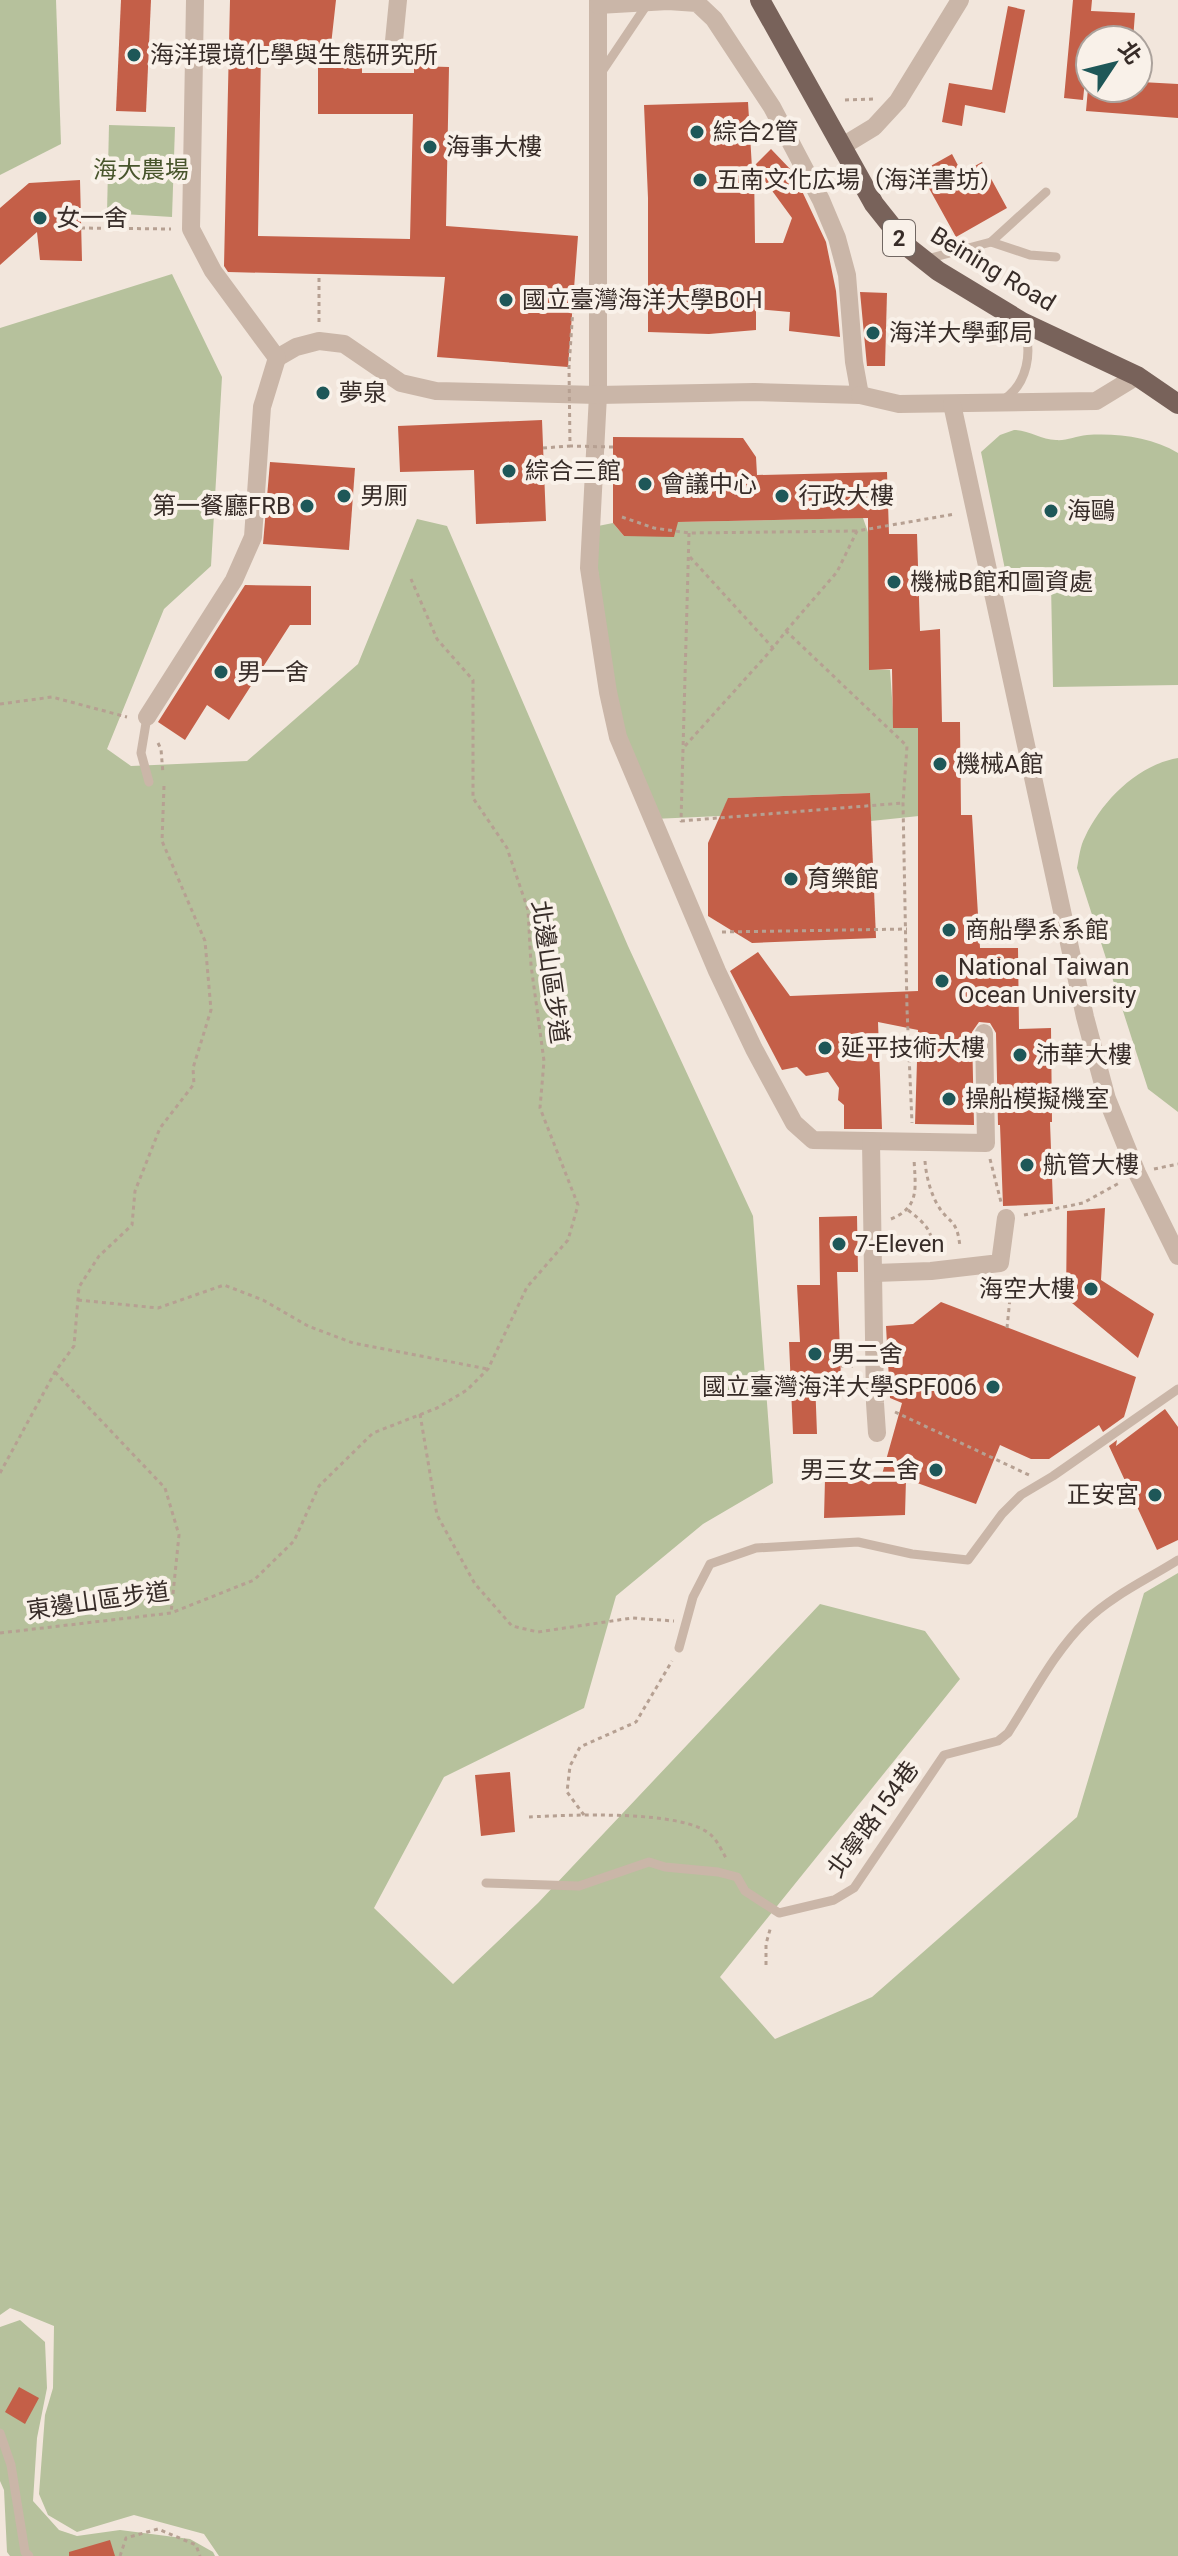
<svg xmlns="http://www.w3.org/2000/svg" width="1178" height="2556" viewBox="0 0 1178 2556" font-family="Roboto,'Noto Sans TC',sans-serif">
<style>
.green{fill:#b6c19c}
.building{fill:#c45f48;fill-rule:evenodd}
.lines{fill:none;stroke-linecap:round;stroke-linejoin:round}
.path{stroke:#b6a092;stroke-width:3;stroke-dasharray:4 4;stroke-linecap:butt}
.lane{stroke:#cab6a8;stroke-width:9}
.street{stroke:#cab6a8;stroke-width:18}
.primary{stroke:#78625a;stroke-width:20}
.path-bridge{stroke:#b6a092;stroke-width:3;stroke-dasharray:4 4;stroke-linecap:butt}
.poi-dot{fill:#1e5758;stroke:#f9f1e9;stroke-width:3}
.labels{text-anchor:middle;stroke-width:8;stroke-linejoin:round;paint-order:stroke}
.shield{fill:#f9f1e9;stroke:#716762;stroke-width:2}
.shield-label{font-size:22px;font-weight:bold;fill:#372c28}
.poi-label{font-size:24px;fill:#372c28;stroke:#f9f1e9;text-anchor:start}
.park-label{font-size:24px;fill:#48552c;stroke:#f9f1e9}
.street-label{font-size:24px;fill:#372c28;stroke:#f9f1e9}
</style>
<rect width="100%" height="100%" fill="#f2e6dc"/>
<g class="green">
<path d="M0,0H56L61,144L0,175Z"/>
<path d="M109,125L175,127L172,217L107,213Z"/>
<path d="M172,274L222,377L211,566L164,609L107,749L131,766L247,761L358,664L417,519L447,526L628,946L753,1216L773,1483L703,1524L616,1596L584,1708L444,1777L374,1908L453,1984L538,1903L820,1604L925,1631L960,1679L720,1977L775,2039L872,1997L1077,1817L1144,1593L1178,1573V2556H219L204,2534L134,2515L77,2532L48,2515L39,2494L45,2415L53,2388L54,2326L10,2308L0,2315V328Z"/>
<path d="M1014,430C1029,430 1041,440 1056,440C1066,441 1076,436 1087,435C1117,433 1152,437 1178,453V685L1053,687L1051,584L1059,583L1008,584L981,452L1000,435Z"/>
<path d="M863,518L869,535V669L890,670L894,726L918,728L919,816L871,821L869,793L729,798L720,816L653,819L616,730L593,527L613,523L624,536L678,522Z"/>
<path d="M1178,758V1112L1148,1089L1077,868C1079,858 1080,846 1085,837C1102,801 1137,765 1178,758Z"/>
<path d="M20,2320L45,2342L47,2388L37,2438L33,2501L59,2530L77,2536L120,2530L190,2539L213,2552L215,2556H10L7,2552L4,2490L0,2481V2327Z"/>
</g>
<g class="building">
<path d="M121,0H151L146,112L116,111Z"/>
<path d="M230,0H336L330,54H362V73H414V66L449,67L446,226L578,236L568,367L437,357L445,277L228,272L224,266ZM261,51L318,58V114H413L410,239L258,236Z"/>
<path d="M1073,0H1092L1091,11L1135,13L1133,40H1089L1083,100L1064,98Z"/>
<path d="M1008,6L1025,10L1005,113L965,105L962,126L942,122L949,83L992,90Z"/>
<path d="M1141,82L1178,84V118L1086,111L1088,88H1140Z"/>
<path d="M748,102L752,168L771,149L793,172L826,242L836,291L840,337L789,331L790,312L756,309V330L709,334L648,332V198L644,105ZM754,166L792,218L783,243H755Z"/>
<path d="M952,154L962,173L982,162L1007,208L956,237L920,172Z"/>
<path d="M80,180L82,261L40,260L37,232L0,265V208L29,183Z"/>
<path d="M860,292L887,293L885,366H867Z"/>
<path d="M542,420L546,521L476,524L474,470L400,472L398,426Z"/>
<path d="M613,437L743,438L756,457L757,475L887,472L889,534H917L920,631L940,629L942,722H960L961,815H972L980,948H1018L1019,1029L1051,1028L1052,1122H1050L1053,1204L1003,1206L1000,1125H998L996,1033L990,1023L979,1022L972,1032L974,1125L915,1124L918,1030L878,1022L882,1129H844V1105L838,1100L839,1088L828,1072L806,1076L797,1067L782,1070L730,971L758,952L790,996L918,991V728H893L892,669L869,670L868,518L678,522L674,537L624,536L613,523Z"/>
<path d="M270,462L355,468L349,550L263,544Z"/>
<path d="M245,585L311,586V625H290L229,720L207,705L185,740L158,722Z"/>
<path d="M870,793L876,938L752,943L708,916V843L728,798Z"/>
<path d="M1105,1208L1101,1280L1154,1314L1138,1358L1066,1298L1067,1211Z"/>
<path d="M857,1216L858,1272H837L841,1379L815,1380L817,1434H793L789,1342H800L797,1285H820L819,1217Z"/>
<path d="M941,1302L1136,1377L1124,1417L1103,1432L1099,1425L1049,1459H1031L1000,1445L976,1504L906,1479L905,1515L824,1518L825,1479L881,1478L902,1403L890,1398L886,1326L913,1324Z"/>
<path d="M1165,1409L1178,1427V1540L1157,1550L1109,1446L1117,1440L1116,1446Z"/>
<path d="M510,1772L515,1832L481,1836L475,1775Z"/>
<path d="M19,2387L39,2398L25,2424L5,2412Z"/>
<path d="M110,2540L115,2556H69V2552Z"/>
</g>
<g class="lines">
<g class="path">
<path d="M845,100L874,99"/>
<path d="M81,228L171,229"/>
<path d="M319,322V274"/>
<path d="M543,448L570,446"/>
<path d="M622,517L654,528L689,533L857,531"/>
<path d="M689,533L681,821L903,803"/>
<path d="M690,557L773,648L786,631L907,746L903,803L907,1009L912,1123"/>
<path d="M786,631L837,572L857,531L955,514"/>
<path d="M0,704L52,697L127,717"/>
<path d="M158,743L161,749L163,774"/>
<path d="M685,746L773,648"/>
<path d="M722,932L907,929"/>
<path d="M990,1159L1001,1202"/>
<path d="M925,1161C926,1175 930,1191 937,1204C949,1225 957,1217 960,1247"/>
<path d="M1154,1169L1178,1164"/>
<path d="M908,1210C923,1222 934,1230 932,1251"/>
<path d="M1024,1215L1083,1203L1121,1182"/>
<path d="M891,1219C921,1207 915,1186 914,1158"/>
<path d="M78,1300L158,1308L224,1285L263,1300L308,1326L353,1343L488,1369"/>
<path d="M1007,1328L1012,1278"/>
<path d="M841,1366H855"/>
<path d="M55,1372L165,1488L179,1535L171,1613"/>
<path d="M895,1412L1029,1475"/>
<path d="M420,1414L437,1515L475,1584L512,1626L538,1632L632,1618L674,1621"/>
<path d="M0,1473L55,1372L74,1346L79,1287L99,1256L132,1225L135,1191L160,1128L194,1084L193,1068L211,1010L205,941L162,841L164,786"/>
<path d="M0,1633L171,1613L254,1580L294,1541L319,1486L373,1433L437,1408L467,1390L488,1369L527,1287L568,1240L578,1205L540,1108L544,1061L531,965L528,910L507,848L473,798V680L437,639L411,579"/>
<path d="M584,1815L567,1792L570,1766L580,1747L636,1722L672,1661"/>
<path d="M529,1817C567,1815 686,1809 712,1836C718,1842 722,1851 726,1858"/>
<path d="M766,1965V1944L771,1926"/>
<path d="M120,2556L126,2538L158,2529L196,2545L200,2556"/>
</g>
<g class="lane">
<path d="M601,73L648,3"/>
<path d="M1046,192L991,242L1030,255L1056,257"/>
<path d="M927,259L991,242"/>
<path d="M1003,400C1028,384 1033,351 1023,325"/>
<path d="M147,717L141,753L149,782"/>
<path d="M679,1648L693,1597L710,1564L756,1548L858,1542L912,1554L968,1560L1002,1514L1021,1495L1053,1476L1178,1389"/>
<path d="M486,1883L579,1886L649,1862L665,1867L718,1872L737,1877L745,1891L779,1913L834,1900L854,1888L944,1755L998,1741L1008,1733C1032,1696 1054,1652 1086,1621C1111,1596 1148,1579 1178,1560"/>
<path d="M0,2433L11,2465L25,2552L29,2556"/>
</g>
<g class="street">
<path d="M598,0V395L589,568L608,692L618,737L717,971L754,1049L794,1123L813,1140L986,1143L984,1033"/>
<path d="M394,41L398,0"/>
<path d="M841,147L874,127L898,101L960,0"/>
<path d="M277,358L296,347L319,341L344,344L401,383L436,391L598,395L754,392L860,395L854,362L847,275L837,238L821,200L772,107L714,19L697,3L668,1L598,5"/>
<path d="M860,395L899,404L1096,401L1137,376"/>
<path d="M952,404L1085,1017L1107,1099L1137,1173L1178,1256"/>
<path d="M147,717L234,580L253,537L262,407L277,358L213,271L191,229L195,0"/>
<path d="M871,1141L875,1403L877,1433"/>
<path d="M875,1273L931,1271L1000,1263L1006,1218"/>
</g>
<path class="primary" d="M760,0L874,204L909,248L938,271L1022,322L1137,376L1178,404"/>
<path class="path-bridge" d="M613,447L570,446L569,367L573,308H648"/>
</g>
<g class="poi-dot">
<circle cx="134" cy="55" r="8"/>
<circle cx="697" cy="132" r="8"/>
<circle cx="430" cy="147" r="8"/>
<circle cx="700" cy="180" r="8"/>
<circle cx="40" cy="218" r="8"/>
<circle cx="506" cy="300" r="8"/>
<circle cx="873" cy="333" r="8"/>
<circle cx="323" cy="393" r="8"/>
<circle cx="509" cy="471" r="8"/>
<circle cx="645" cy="484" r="8"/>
<circle cx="344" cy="496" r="8"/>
<circle cx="782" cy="496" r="8"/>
<circle cx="307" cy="506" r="8"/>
<circle cx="1051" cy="511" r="8"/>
<circle cx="894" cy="582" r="8"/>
<circle cx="221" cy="672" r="8"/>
<circle cx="940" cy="764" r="8"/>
<circle cx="791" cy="879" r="8"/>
<circle cx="949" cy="930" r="8"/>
<circle cx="942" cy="981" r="8"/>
<circle cx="825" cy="1048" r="8"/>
<circle cx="1020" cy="1055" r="8"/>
<circle cx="949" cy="1099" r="8"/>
<circle cx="1027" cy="1165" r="8"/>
<circle cx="839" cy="1244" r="8"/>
<circle cx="1091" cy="1289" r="8"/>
<circle cx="815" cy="1354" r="8"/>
<circle cx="993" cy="1387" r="8"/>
<circle cx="936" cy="1470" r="8"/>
<circle cx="1155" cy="1495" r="8"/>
</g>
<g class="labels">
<rect class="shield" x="883" y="220" width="32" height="36" rx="6"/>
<g class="shield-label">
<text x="899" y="246">2</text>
</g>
<g class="poi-label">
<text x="150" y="63">海洋環境化學與生態研究所</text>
<text x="713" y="140">綜合2管</text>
<text x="446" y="155">海事大樓</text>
<text x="716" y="188">五南文化広場（海洋書坊）</text>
<text x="56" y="226">女一舍</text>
<text x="522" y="308">國立臺灣海洋大學BOH</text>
<text x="889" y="341">海洋大學郵局</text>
<text x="339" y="401">夢泉</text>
<text x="525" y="479">綜合三館</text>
<text x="661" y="492">會議中心</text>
<text x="360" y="504">男厠</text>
<text x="798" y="504">行政大樓</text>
<text x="291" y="514" text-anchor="end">第一餐廳FRB</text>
<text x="1067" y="519">海鷗</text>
<text x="910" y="590">機械B館和圖資處</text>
<text x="237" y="680">男一舍</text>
<text x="956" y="772">機械A館</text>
<text x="807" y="887">育樂館</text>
<text x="965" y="938">商船學系系館</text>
<text x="958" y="975">National Taiwan<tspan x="958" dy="28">Ocean University</tspan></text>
<text x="841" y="1056">延平技術大樓</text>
<text x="1036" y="1063">沛華大樓</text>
<text x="965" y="1107">操船模擬機室</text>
<text x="1043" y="1173">航管大樓</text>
<text x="855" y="1252">7-Eleven</text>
<text x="1075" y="1297" text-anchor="end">海空大樓</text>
<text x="831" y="1362">男二舍</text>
<text x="977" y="1395" text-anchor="end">國立臺灣海洋大學SPF006</text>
<text x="920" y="1478" text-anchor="end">男三女二舍</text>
<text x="1139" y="1503" text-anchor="end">正安宮</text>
</g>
<g class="park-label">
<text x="141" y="178">海大農場</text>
</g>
<g class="street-label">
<text transform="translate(993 269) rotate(31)" y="8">Beining Road</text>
<text transform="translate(550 972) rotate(82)" y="8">北邊山區步道</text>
<text transform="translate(98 1601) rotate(-8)" y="8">東邊山區步道</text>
<text transform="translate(873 1819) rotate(-54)" y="8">北寧路154巷</text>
</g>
</g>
<g transform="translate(1114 64) rotate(55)"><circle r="38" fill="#f9f1e9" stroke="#aba29c" stroke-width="2"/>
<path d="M0-6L14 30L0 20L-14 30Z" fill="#1e5758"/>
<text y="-12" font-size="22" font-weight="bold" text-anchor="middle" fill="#372c28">北</text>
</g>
</svg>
